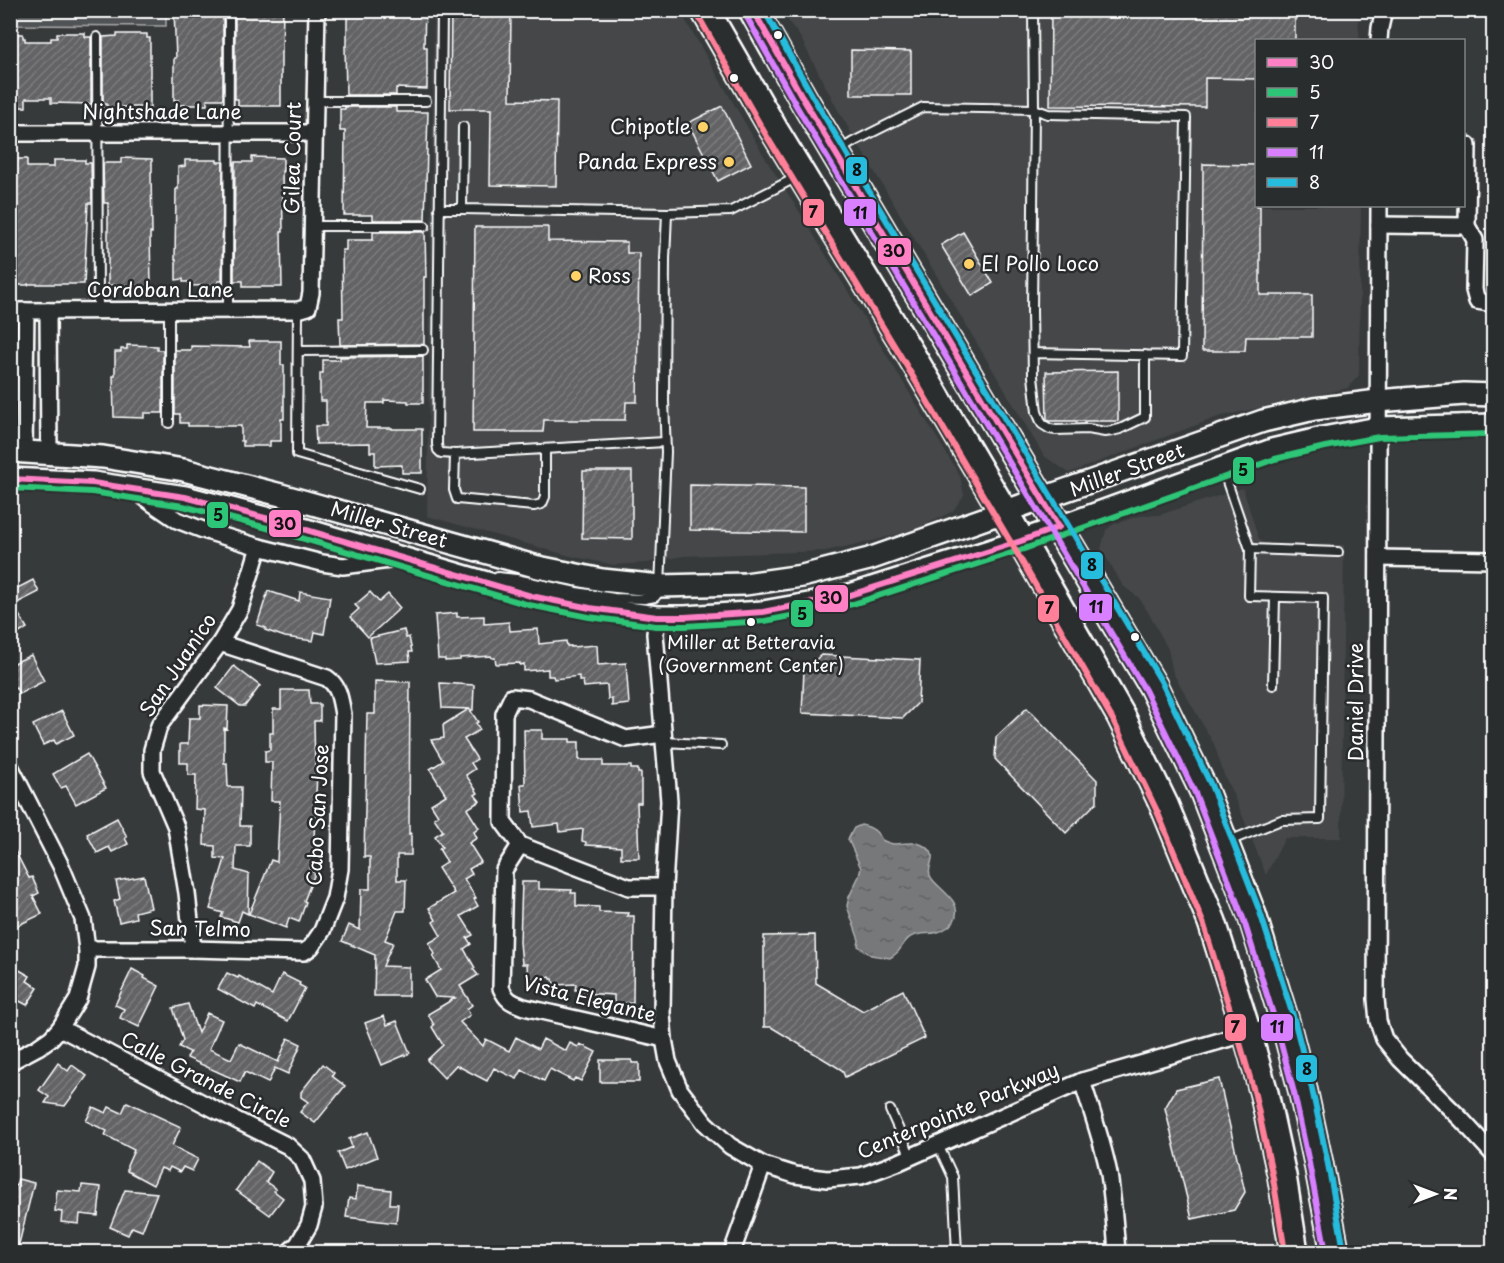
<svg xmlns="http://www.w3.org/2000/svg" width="1504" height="1263" viewBox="0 0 1504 1263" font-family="'Playpen Sans',sans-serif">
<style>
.built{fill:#444748}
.green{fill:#505354;stroke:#a8a9aa;stroke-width:1.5}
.water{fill:url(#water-ripples);stroke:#adaeaf;stroke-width:1.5}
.building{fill:url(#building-hatch);stroke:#fff;stroke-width:1.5}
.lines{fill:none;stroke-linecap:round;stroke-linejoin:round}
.lane-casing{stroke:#fff;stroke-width:12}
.street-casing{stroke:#fff;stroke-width:20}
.secondary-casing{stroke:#fff;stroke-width:26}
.highway-casing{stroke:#fff;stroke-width:32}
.lane{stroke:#2a2d2e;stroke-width:8}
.street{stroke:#2a2d2e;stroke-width:15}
.secondary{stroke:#2a2d2e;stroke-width:21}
.highway{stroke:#2a2d2e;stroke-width:27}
.bus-1-casing{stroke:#2a2d2e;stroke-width:10}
.bus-2-casing{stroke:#2a2d2e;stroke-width:10}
.bus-3-casing{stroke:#2a2d2e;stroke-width:10}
.bus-4-casing{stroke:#2a2d2e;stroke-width:10}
.bus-5-casing{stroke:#2a2d2e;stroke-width:10}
.bus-1{stroke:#ff80c5;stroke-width:6}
.bus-2{stroke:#2dc577;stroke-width:6}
.bus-3{stroke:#ff8098;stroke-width:6}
.bus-4{stroke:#d880ff;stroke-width:6}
.bus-5{stroke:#26bcdd;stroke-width:6}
.bus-dot{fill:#fff;stroke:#2a2d2e;stroke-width:2}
.poi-dot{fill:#ffd166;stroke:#2a2d2e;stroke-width:2}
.labels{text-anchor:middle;stroke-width:5;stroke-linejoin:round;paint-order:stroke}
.bus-label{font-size:18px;fill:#fff;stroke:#2a2d2e}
.street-label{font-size:20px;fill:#fff;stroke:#2a2d2e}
.poi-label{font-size:20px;fill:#fff;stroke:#2a2d2e;text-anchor:end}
.line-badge{stroke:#2a2d2e;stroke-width:2}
.pale-badge-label{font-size:16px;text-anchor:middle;font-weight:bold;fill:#111}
</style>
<defs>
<pattern id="water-ripples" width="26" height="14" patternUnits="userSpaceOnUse" patternTransform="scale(1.5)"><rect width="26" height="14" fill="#767879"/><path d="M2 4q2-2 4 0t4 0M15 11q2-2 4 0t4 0" fill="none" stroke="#616262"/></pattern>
<pattern id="building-hatch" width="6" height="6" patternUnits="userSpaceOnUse" patternTransform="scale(1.5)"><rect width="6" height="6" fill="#636465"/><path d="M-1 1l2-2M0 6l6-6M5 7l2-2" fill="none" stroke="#7a7b7c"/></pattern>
</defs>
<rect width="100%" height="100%" fill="#373a3b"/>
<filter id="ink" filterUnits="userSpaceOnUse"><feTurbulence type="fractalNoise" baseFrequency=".0167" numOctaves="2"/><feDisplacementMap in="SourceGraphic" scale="12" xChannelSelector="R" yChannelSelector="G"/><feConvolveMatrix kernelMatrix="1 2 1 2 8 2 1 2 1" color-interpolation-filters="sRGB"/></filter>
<g filter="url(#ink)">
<g class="built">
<path d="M434,11H680L767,161L801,214L960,476L964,495L953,511L919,528L876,540L826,551L684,556L646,563L614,565L570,556L427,516Z"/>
<path d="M781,11H1357L1360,40H1256V206H1361L1359,375L1348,388L1218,417L1069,473L1044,456L839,112L800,37Z"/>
<path d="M1243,488L1258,537L1262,542L1270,544L1344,545L1341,838H1285L1266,875L1241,812L1224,775L1214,744L1173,673L1168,649L1148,612L1139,598L1123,586L1101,549L1106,530L1114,524L1139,516L1159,515Z"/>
</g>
<path class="green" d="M10,11H166V26L11,25Z"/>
<path class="water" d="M861,825C872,827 877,831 882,840C886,842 891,844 895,844C908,844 915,840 926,847C941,856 923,868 932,879C941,891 964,902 954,921C953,923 950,925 948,927C933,938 925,930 913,936C906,938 904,944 900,949C898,953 894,955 890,958L871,955L858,946L859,940L847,906L849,897L859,876L861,868L848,839L854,828Z"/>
<g class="building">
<path d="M174,10H227L223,16V99H207V105H178V100H174V58H176Z"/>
<path d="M231,10H283L282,52H281V106H238V99H235V16Z"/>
<path d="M347,10H425L424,47H427V89L396,88V95H346L345,46H347Z"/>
<path d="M451,10H511L510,100L557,101L556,186L490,185L491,109H450Z"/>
<path d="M1051,10H1295V40H1257V79L1205,78V107L1050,106Z"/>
<path d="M57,33H85V37H91V104L51,103V98H26V107H10V34H23V38H25V41H51V38H57Z"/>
<path d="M117,34H147V38H150V107H107V104H103V37L117,36Z"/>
<path d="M851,50L911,51V95H851Z"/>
<path d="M722,106L751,164L718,181L688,123Z"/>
<path d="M345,107H396V112H428L425,220H373V215H344L345,131H340V109H345Z"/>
<path d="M252,157L283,158V171H282L283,232H281L282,287H243V281H234L235,162H252Z"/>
<path d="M121,158L152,159V172H151L152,233H150L151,286L108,285V203H104L103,163H121Z"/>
<path d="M10,159H27V167H54V160H85V163H91L92,203H88L84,284H28V285H10Z"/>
<path d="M185,160H217V162H223L222,281H218V285L189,286V282H183V279L176,280V260H175L176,189H178V167L185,166Z"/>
<path d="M1203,164L1257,165V206H1260V295H1312V337H1246L1245,351H1202Z"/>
<path d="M475,227H548V241L627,242V253H639L637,402H626L625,420H544L543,432H473Z"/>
<path d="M373,232H425L426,277H424V344L340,345L339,318H343L342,250H346V240H373Z"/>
<path d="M963,232L993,283L972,296L941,245Z"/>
<path d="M249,341H281V365H284V419H281V441H270V446H243V441H241V426H188V423H180V414H175V350H191V346L250,347Z"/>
<path d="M127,345L157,346V350H163V413H144V418L114,417L113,376H115V352H121V349H127Z"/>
<path d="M423,356V403H408V401L384,400V403H367L366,428H392V429H422V473H402V465L375,466V452H370V443L316,444L315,426H326V401H320V373H323V360H340V357Z"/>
<path d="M1118,371V421H1049L1047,420L1046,372Z"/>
<path d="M583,471H632V539L582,538Z"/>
<path d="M690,485L804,487V532L690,530Z"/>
<path d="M33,580L39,592L13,605L27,628L10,639V592Z"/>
<path d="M268,591L299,601L300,592L330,597L324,634L315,632L313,641L285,637L265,630L266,628L257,625Z"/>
<path d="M370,592L379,602L388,594L400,608L368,637L350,617L359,609L355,605Z"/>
<path d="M457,613V617L484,616V624L509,622L510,631L538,629L539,644L566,641L567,646H571V647L597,645L598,665L626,663L629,704L612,706V699H608L607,685L584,687L583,681H579V676L554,679L553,676H548V669L524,671V664L520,665V663L496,664L495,658H492L491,656L460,658V660L445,661V659H438L435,615Z"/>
<path d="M404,630L406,638L409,637L412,652H409L410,661L375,663L370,638Z"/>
<path d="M31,655L44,681L19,694L16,688L10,691V665Z"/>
<path d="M821,655L920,660L918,703L903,718L802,713L804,670Z"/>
<path d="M234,666L260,686L245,706H240L217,688Z"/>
<path d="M375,681L410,682L409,834L411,833V855H397V880H406L405,911H397L385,940L393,943L383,966L409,967V996H374L375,955L342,941L349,925L360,930L361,889H370V857H364L367,714H375Z"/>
<path d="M440,683L474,685L473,710H470L478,722L476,723L480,730L464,739L477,759L471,763L475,769L466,775L478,793L475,795L480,801L467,809L479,828L474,832L477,838L469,843L481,862L469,869L472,874L464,879L476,898L474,899L478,906L461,916L473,935L467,938L471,944L464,949L475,968L473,969L478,975L460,986L472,1005L467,1009L470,1015L460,1022L483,1046L486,1039L509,1051L516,1037L538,1049L543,1039L566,1051L570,1043L578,1047L580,1044L596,1052L581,1081L575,1078L573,1081L550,1069L544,1081L522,1070L517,1079L494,1068L487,1081L456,1065L444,1078L427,1060L443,1045L432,1027L434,1025L428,1014L455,998L435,997L425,980L441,970L433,956L435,954L429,943L441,936L433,922L436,920L429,908L454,893L438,868L447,862L439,849L442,847L435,836L443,831L434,818L438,815L431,804L446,795L430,769L443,761L431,740L444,738L443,725L469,709L442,708Z"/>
<path d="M281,690H309L310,704H320V721H314L315,772H317L313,860L309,870L315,873L304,901L306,902L299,922L289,918L286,928L249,914L271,860L277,862L280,801H271L272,762H265V751L270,750V733H273V709H281Z"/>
<path d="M200,705L228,706L227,729L224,728V763H227L228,787H241L240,826H250V846H236L235,870L249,874L248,914L242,911L238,922L221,917L223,913L210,909L225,859L215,858V846L204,845L205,810L195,809L196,775H188V763H180V744H188L189,718H200Z"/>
<path d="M1027,708L1097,780V802L1066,833L995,759L996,737Z"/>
<path d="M62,711L74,735L56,744L54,740L43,745L33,725Z"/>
<path d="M524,730H542V739H570V742H579V760H603V766H631V769H638V773H641V803H637L639,858H621V847L586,845V842L582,841L583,829L560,832L559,824L533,827L531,811L523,812L521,784H525Z"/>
<path d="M87,754L106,788L76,804L66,786L61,788L53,774Z"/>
<path d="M117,818L127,837L125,838L128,844L112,852L109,847L97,853L87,834Z"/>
<path d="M10,841L29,878L32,877L39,893L33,896L42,914L10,929Z"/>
<path d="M144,876L151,908L135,912L136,918L119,922L114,901L120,899L116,881Z"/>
<path d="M522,882H539V889L572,890L571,893H576V906L599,907V912L628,913L627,916H634L633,1003L614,1004V995L583,993L584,990H575L576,984L554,985L553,979H551L550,977L528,979L527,964H522L520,942Z"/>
<path d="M815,935L816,983L863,1011L903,990L925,1038L845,1077L842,1070L771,1027H764V936Z"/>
<path d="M14,967L30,976L27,981L38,988L27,1005L10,996V973Z"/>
<path d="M132,969L145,976L144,978L159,986L139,1027L120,1018L124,1009L115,1005Z"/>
<path d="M227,973L238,978L239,976L272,995L282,974L300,983L299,985L305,988L288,1021L257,1005L255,1009L218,989Z"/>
<path d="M188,1004L198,1033L207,1013L222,1020L209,1049L231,1059L239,1043L278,1062L288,1038L301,1044L288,1074L275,1068L268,1083L245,1072L240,1082L187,1058L190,1052L179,1047L183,1040L173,1008Z"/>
<path d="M384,1016L387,1025L397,1021L410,1053L382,1065L365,1023Z"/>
<path d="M600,1060H632V1063H639V1082H600Z"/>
<path d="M58,1063L68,1071L72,1065L87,1076L65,1106L45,1103L49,1097L39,1090Z"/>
<path d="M323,1064L334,1073L332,1076L345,1086L315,1123L300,1112L308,1102L301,1097V1092Z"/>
<path d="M1219,1079L1245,1192L1234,1210L1192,1219L1165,1108L1176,1089Z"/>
<path d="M127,1102L181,1127L172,1146L198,1159L192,1171L183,1167L180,1172L170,1167L168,1171L161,1168L153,1185L127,1171V1166L134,1150L105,1135L107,1131L86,1121L93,1107L106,1113L109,1107L122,1113Z"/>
<path d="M368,1132L377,1157L345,1170L338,1153L352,1147L349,1139Z"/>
<path d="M257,1161L272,1172L266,1182L276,1189L274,1191L283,1198L270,1215L236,1190Z"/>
<path d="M18,1179L34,1183L17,1252H10V1184L16,1186Z"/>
<path d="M82,1185L101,1187L98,1216L80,1214L79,1224L61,1222L62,1212L55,1211L57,1190L81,1192Z"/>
<path d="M357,1186L391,1190L390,1204H398L396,1223L346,1217L349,1198L356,1199Z"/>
<path d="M125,1190L157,1193L142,1231L132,1227L128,1235L110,1227Z"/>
</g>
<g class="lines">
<g class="lane-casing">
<g id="lane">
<path d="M442,10L437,444L438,450L441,453L455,454"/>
<path d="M97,37L98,311"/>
<path d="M315,101H426"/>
<path d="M463,127L462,209L667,213L731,211L797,177"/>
<path d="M839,151L853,142L923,107L1034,109L1033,10"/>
<path d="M439,209H462"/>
<path d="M312,226H425"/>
<path d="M169,310V423"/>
<path d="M228,310L229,16"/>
<path d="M298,310L297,454L420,489"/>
<path d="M298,351L423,350"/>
<path d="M1033,353L1182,356L1186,117L1048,114L1034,109L1032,311L1033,376L1037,412L1042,424L1050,429L1056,430L1088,429L1105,432L1112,431L1120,429L1145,417V355"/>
<path d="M545,449V497L542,504L534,506L457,499L454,490L455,454L665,442"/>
<path d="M1223,470L1250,549L1249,596L1323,598L1320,819L1281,820L1229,841"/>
<path d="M1250,549L1338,552"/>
<path d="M498,577L516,579L576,592L614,598L644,599L655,597L658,593L660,586L666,452L664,401L665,259L667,213"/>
<path d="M1273,685L1275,597"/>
<path d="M664,742L721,745"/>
<path d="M890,1110L911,1157"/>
<path d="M938,1145L953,1177L957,1252"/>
<path d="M790,1252H791"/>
</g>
</g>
<g class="street-casing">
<g id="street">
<path d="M1379,40L1380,28L1384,10"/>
<path d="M10,133H314"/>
<path d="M1468,145L1467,226L1475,240L1474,290L1477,301L1494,304"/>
<path d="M1379,206L1376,999L1378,1021L1384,1039L1400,1059L1461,1119L1494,1155"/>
<path d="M1379,225L1467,226"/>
<path d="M10,311L298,310L308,307L311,293L317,10"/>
<path d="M48,311L49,453"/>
<path d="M24,451L26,311"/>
<path d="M135,490L152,503L177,520L203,530L259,547L322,563L343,566L397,559"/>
<path d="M1378,558L1494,560"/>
<path d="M657,617L655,634L669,801L664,887L662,1013L664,1039L668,1061L680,1090L705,1123L730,1146L763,1165L795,1175L827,1179L861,1176L899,1162L1082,1081L1285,1022"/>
<path d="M663,734L626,739L529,699L512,697L504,714L503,822L520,845L504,870L501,988C507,1001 511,1002 524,1007L664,1039"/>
<path d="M10,766L61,866L83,919L87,949V967L78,999L60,1028L51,1038L38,1047L10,1062"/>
<path d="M520,845L629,887H664"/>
<path d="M87,949H193L304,952L311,947L322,931L335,898L340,869L343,714C340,700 340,687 327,678L220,643"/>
<path d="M193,949L187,893L176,827L152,771V750L159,726L220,643L240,609L259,547"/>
<path d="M60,1028L214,1109L288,1146L302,1159L312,1181L314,1207L309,1225L298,1244L289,1252"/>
<path d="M1082,1081C1092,1112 1103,1143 1109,1174C1113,1200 1115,1226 1117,1252"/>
<path d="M732,1252L763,1165"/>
</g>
</g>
<g class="secondary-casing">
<g id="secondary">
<path d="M10,451L103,457L184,470L281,495L538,567L602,580L660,586L745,584L802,576L869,559L1263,421L1314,409L1378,401L1464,394L1494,395"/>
<path d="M10,479L93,483L185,497L269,519L531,596L590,608L657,617H685L763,612L814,603L850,595L1021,541L1272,450L1323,438L1378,428L1494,425"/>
</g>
</g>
<g class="highway-casing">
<g id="highway">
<path d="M705,10L774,130L911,355L1021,541L1121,716L1165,807L1212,922L1247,1033L1264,1093L1282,1176L1294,1252"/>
<path d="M753,10L805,102L1153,686L1203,789L1252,915L1285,1022L1303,1091L1318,1161L1335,1252"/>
</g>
</g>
<use href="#lane" class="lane"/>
<use href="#street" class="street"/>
<use href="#secondary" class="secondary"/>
<use href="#highway" class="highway"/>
<g class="bus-1-casing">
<path id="bus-1" d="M10,479L93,483L185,497L269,519L531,596L590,608L657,617H685L763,612L850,595L1021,541L1059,527L805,102L753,10"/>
</g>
<g class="bus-2-casing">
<path id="bus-2" d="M10,488L92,492L183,506L267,528L529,605L589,617L656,626H686L765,621L853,604L1024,549L1275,459L1325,447L1379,437L1494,434"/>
</g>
<g class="bus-3-casing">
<path id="bus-3" d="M697,14L766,135L903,360L1013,546L1113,720L1157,811L1204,925L1238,1036L1255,1095L1273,1178L1285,1252"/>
</g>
<g class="bus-4-casing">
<path id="bus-4" d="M745,14L797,107L1145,690L1195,793L1243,918L1276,1024L1294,1093L1309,1163L1326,1252"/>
</g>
<g class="bus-5-casing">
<path id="bus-5" d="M764,10L813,97L1161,681L1211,785L1260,912L1294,1019L1312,1089L1327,1159L1344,1250"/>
</g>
<use href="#bus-1" class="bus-1"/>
<use href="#bus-2" class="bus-2"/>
<use href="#bus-3" class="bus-3"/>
<use href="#bus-4" class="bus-4"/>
<use href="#bus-5" class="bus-5"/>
</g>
</g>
<g class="bus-dot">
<circle cx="778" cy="35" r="5"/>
<circle cx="734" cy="78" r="5"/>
<circle cx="751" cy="622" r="5"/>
<circle cx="1135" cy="637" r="5"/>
</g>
<g class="poi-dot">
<circle cx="703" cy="127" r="6"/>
<circle cx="729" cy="162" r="6"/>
<circle cx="969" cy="264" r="6"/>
<circle cx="576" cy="276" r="6"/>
</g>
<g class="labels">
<g class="bus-label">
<text x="751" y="649">Miller at Betteravia<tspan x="751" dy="23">(Government Center)</tspan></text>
</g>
<g class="street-label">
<text x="162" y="119">Nightshade Lane</text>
<text transform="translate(293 158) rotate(-89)" y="7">Gilea Court</text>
<text x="160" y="297">Cordoban Lane</text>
<text transform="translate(1127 470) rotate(-20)" y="7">Miller Street</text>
<text transform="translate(389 525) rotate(16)" y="7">Miller Street</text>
<text transform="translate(178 665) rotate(-56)" y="7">San Juanico</text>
<text transform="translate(1356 702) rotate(-90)" y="7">Daniel Drive</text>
<text transform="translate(318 815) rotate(-87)" y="7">Cabo San Jose</text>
<text transform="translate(200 929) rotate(1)" y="7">San Telmo</text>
<text transform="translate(589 999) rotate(14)" y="7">Vista Elegante</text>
<text transform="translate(206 1080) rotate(27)" y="7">Calle Grande Circle</text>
<text transform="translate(958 1111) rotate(-23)" y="7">Centerpointe Parkway</text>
</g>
<g class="poi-label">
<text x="691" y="134">Chipotle</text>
<text x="717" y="169">Panda Express</text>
<text x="981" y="271" text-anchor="start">El Pollo Loco</text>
<text x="588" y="283" text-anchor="start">Ross</text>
</g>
</g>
<g class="line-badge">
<rect x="845" y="156" width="23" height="29" rx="6" fill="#26bcdd"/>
<rect x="802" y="198" width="23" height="29" rx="6" fill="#ff8098"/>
<rect x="843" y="198" width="34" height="29" rx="6" fill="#d880ff"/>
<rect x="877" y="237" width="35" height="29" rx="6" fill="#ff80c5"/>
<rect x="1232" y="456" width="23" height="29" rx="6" fill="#2dc577"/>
<rect x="206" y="501" width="23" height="28" rx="6" fill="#2dc577"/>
<rect x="268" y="509" width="34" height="29" rx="6" fill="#ff80c5"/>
<rect x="1080" y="551" width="24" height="29" rx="6" fill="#26bcdd"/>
<rect x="814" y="584" width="35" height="29" rx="6" fill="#ff80c5"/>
<rect x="1078" y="593" width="35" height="29" rx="6" fill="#d880ff"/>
<rect x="1037" y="594" width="23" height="29" rx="6" fill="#ff8098"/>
<rect x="790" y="599" width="24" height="29" rx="6" fill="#2dc577"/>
<rect x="1224" y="1013" width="23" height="29" rx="6" fill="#ff8098"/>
<rect x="1260" y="1013" width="34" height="29" rx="6" fill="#d880ff"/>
<rect x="1295" y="1054" width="23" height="29" rx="6" fill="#26bcdd"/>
</g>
<g class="pale-badge-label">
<text x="857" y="176">8</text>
<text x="813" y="218">7</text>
<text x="860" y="219">11</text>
<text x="894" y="257">30</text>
<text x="1243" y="476">5</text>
<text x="218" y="521">5</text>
<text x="285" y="530">30</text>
<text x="1092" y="571">8</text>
<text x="831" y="604">30</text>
<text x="1096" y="613">11</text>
<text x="1049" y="614">7</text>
<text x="802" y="620">5</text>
<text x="1235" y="1033">7</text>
<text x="1277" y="1033">11</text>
<text x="1307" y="1075">8</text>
</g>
<rect width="1504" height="1263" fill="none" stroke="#2a2d2e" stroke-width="36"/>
<rect x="18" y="18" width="1468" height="1227" fill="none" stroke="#fff" stroke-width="2" filter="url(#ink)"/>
<rect x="1255" y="39" width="210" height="168" fill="#2a2d2e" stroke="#7f8182" stroke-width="1.5"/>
<rect x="1267" y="58" width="30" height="9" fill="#ff80c5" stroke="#7f8182" stroke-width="1.5"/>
<text x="1309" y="69" font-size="18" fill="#ffffff">30</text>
<rect x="1267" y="88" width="30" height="9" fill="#2dc577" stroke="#7f8182" stroke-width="1.5"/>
<text x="1309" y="99" font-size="18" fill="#ffffff">5</text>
<rect x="1267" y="118" width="30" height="9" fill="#ff8098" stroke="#7f8182" stroke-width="1.5"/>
<text x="1309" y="129" font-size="18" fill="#ffffff">7</text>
<rect x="1267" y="148" width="30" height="9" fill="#d880ff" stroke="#7f8182" stroke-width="1.5"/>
<text x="1309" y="159" font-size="18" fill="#ffffff">11</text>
<rect x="1267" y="178" width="30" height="9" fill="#26bcdd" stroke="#7f8182" stroke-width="1.5"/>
<text x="1309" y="189" font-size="18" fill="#ffffff">8</text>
<g transform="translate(1435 1194) rotate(90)" stroke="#2a2d2e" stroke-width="4.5" paint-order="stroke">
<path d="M0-4.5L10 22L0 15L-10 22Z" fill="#ffffff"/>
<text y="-9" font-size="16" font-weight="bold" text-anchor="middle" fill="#ffffff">N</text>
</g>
</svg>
